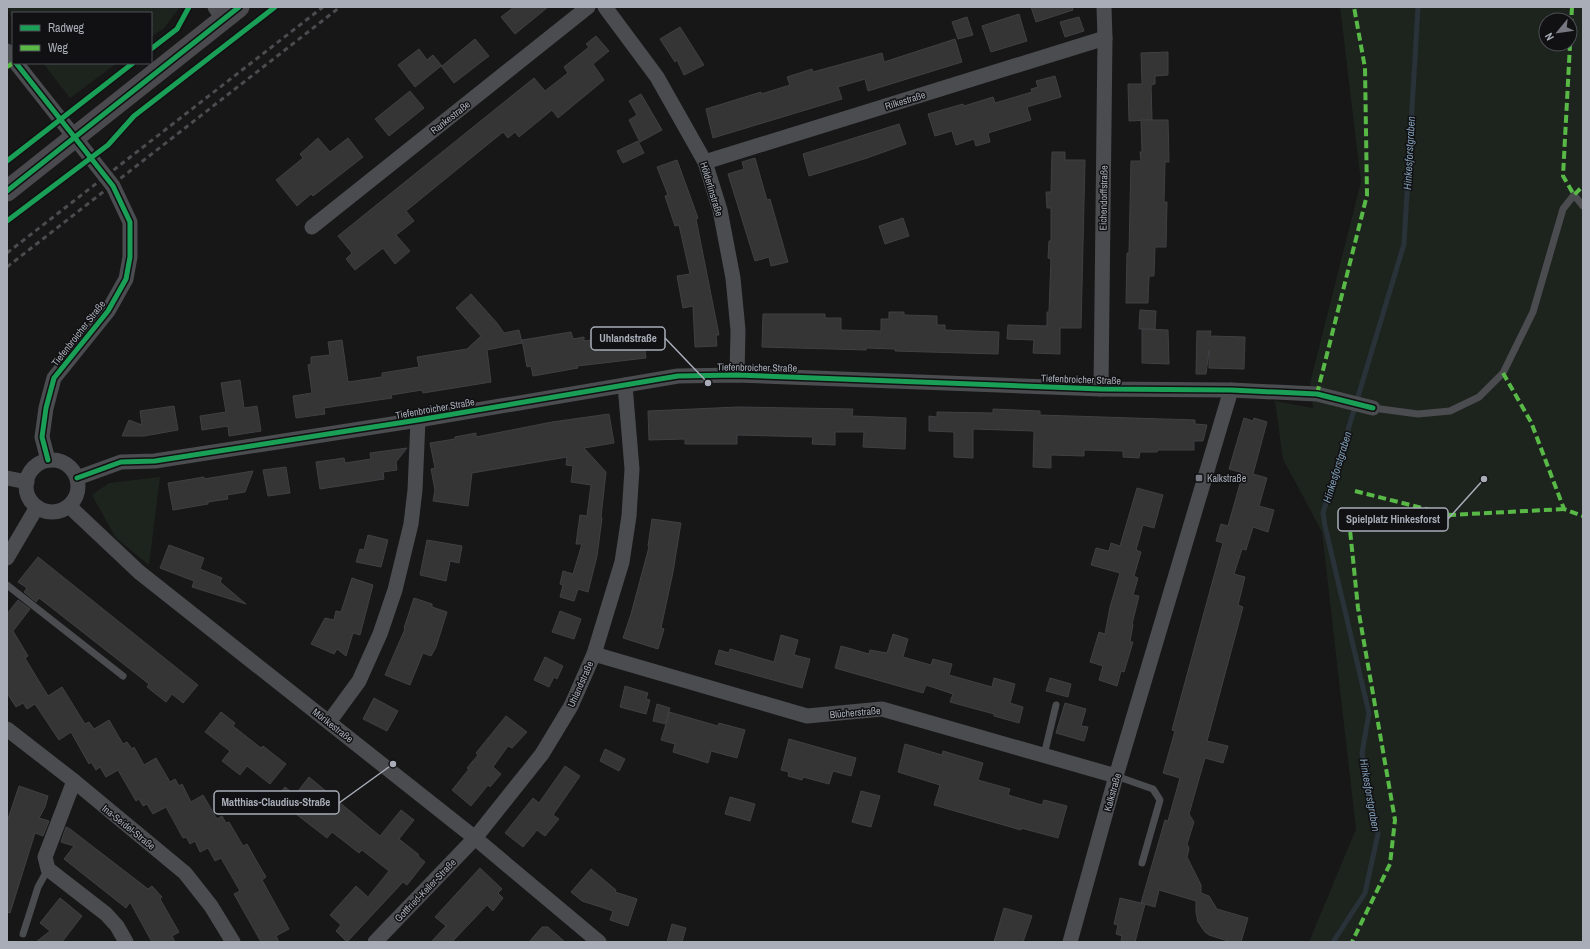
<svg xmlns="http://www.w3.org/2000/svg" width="1590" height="949" viewBox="0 0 1590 949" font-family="'Archivo Narrow',sans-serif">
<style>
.green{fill:#1d241e;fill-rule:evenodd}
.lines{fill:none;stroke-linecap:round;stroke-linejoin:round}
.stream{stroke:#2a3239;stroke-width:5}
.building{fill:#353536;stroke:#3f4043}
.service{stroke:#4b4c50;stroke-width:7}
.minor{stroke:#4b4c50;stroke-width:15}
.secondary{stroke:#4a4a4e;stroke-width:21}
.rail{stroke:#4b4c4f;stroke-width:3;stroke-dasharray:5 4;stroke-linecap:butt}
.quiet{stroke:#58b947;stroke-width:4;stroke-dasharray:8 4;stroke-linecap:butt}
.cycleway-casing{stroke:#111113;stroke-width:8}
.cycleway{stroke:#1a9f57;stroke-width:5}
.poi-dot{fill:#757880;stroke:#111113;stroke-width:1.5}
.labels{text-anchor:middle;stroke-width:3;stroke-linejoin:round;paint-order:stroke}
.street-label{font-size:10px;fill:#a8adb8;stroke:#111113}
.poi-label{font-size:10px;fill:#a8adb8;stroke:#111113;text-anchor:start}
.water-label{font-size:11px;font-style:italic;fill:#7f9bb3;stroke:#111113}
.leader{fill:none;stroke:#a8adb8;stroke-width:1.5}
.callout-dot{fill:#a8adb8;stroke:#111113;stroke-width:1.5}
.callout{fill:#111113;stroke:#a8adb8;stroke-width:1.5}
.callout-label{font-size:11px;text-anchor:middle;font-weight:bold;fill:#a8adb8}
</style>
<rect width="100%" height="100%" fill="#171717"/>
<g class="green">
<path d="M8,7H180L164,28L151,37V13H13V23Z"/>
<path d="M1340,7H1583V942H1309L1356,829L1322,532L1283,459L1275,401L1313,408L1310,383L1361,182ZM1546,20H1570V44H1546Z"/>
<path d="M43,63H117L70,98Z"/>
<path d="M160,477L149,565L116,538L92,495L109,483Z"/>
</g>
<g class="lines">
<path class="stream" d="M1333,942L1365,893L1378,834L1362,753L1369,713L1325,526L1323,513L1404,244L1418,7"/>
</g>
<g class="building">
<path d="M514,7H548L515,34L501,17Z"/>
<path d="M1031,7H1072L1073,10L1036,22Z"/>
<path d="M1019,14L1027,41L991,52L982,26Z"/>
<path d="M967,17L973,35L958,39L952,22Z"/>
<path d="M1079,17L1084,31L1065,37L1060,22Z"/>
<path d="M680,27L704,65L684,75L677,60L675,62L660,39Z"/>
<path d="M596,36L609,51L593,64L604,80L558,118L552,110L519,137L515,132L508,138L503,132L406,211L414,221L396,235L410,251L395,264L383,248L355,270L346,259L352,253L338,236L534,78L545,91L568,73L564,67L589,47L586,44Z"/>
<path d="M475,39L489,56L454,83L441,66L415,87L398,65L419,49L427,60L433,55L442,66Z"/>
<path d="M955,39L962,62L868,91L865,79L838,87L842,99L713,138L706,109L761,92V94L790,85L787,77L812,69L813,72L882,53L884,62Z"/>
<path d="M1168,52V75L1155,76V84L1151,85L1152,120L1129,121L1128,84H1142L1141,53Z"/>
<path d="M1055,76L1061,97L1027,107L1031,120L988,133L990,142L976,146L974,139L956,145L952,131L935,136L928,114L963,104L964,106L993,97L995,103L1032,92L1031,89L1038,87L1036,81Z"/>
<path d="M410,91L424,108L389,136L375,119Z"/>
<path d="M641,94L662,130L640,142L629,120L637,115L629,101Z"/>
<path d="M1141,120H1168L1169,162H1165L1164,202H1167L1166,247H1155L1154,276H1149L1148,303H1126L1127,253H1129L1131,161H1141L1140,152H1142Z"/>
<path d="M899,124L906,144L867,158L809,176L803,154Z"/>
<path d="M318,138L330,152L348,138L363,157L313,196L311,194L297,206L276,180L303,158L300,154Z"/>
<path d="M638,141L644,153L623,163L617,151Z"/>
<path d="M1052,152H1065V160H1085L1081,328H1060V354L1033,353L1034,340L1007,339L1008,325L1047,326V312H1049L1051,259L1048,258L1049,241H1051V208H1047L1046,192H1051Z"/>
<path d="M755,158L767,200L770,199L788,262L771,266L769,257L755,261L728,174L744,169L742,162Z"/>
<path d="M677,160L698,218L696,219L719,335H716L717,346L695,347L693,306L683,308L677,276L690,274L679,225L675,226L665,196L668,195L657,167Z"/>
<path d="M903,218L909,236L885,244L879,226Z"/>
<path d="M471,294L497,323L504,333L519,330L522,343L487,350L491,382L423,393L422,390L391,395L392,398L324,408L325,414L296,418L293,396L312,393L308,365L311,364V357L330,355L328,342L342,340L348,382L382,377V373L419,367L417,357L467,349L481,336L456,308Z"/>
<path d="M1140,310L1156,311L1155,329H1139Z"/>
<path d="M889,312H904V315L937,316V325H945V330L999,332L998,354L928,352L895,351V349L866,348V350L762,347L763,314H825V318H841V330L881,331V319H889Z"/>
<path d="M1142,329L1168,330L1169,364L1142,363Z"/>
<path d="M1197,331H1211L1210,336L1245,337L1244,369L1209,368V350L1206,374H1196Z"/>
<path d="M571,332L573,339L584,337V341L643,334L646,358L577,366L578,368L533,376L531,366L527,367L522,340Z"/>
<path d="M240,380L244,408L257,406L261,431L229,436L228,426L202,430L200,416L226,412L221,383Z"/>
<path d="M174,406L178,430L144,436H122L129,420L142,425L140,411Z"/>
<path d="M738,407L853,409L852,416L906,418L905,449L863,447L864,432H835V445L812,444L813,437L737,435V444H685V439L649,440L648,411Z"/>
<path d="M993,409L1040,411V415L1195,420V424L1207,425L1203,441H1194V450H1158L1157,452H1140L1139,458L1123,457V451L1084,450V456L1051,455V468L1033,467L1034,431L973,429V458L954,457V432L929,431V416L937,417V412L993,413Z"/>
<path d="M609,414L614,443L584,448L606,472L601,517L602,518L597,556L588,592L578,589L574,601L560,597L563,585L560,584L563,571L573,574L582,544H576L580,515L587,516L591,485L571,482L573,466L566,465L567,457L472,473L468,506L433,501L435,490L431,469L435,468L430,443L455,439V437L476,433V437L552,422Z"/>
<path d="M1244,418L1253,421L1254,418L1267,422L1253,474L1267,478L1259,506L1274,510L1268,532L1253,527L1246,550L1242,549L1234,574L1245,577L1238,605L1243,607L1207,741L1228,746L1223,763L1205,758L1189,814L1194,822L1187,844L1189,848L1187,857L1201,885V893L1209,896L1217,909L1248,918L1241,942H1231L1209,935L1205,932L1198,922L1196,912V901L1159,890L1155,907L1141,903L1165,820L1168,821L1180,778L1163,773L1175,731L1172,730L1223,543L1216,541L1221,524L1228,526L1243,473L1229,469Z"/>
<path d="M407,448L396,462L397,470L383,472L384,479L320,489L316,462L344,458L345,463L371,459L370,453Z"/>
<path d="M286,467L290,493L268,496L263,470Z"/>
<path d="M253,471L245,492L227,495L228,499L208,502V504L173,510L168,483L204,477V479Z"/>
<path d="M1137,488L1163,495L1154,528L1143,525L1136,550L1141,552L1134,576L1138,578L1133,595L1139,596L1132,624H1133L1130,642H1133L1124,672L1121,671L1117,686L1099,680L1103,666L1090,662L1099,632L1105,634L1110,607L1120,573L1091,565L1096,548L1109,551L1111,543L1120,546Z"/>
<path d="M652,519L681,523L673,572L661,628L664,629L658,649L623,638L631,614L649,547L648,546Z"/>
<path d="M368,535L388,540L381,567L356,562L360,549L364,550Z"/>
<path d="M427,540L462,546L459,563L450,561L446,581L420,575Z"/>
<path d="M169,545L204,558L200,569L222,578L220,582L246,604L192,587L194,581L160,568Z"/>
<path d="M38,557L198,685L183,703L172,694L166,702L147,687L149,684L43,601L39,598L36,602L24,592L27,588L18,582Z"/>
<path d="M352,578L373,585L360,635L353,633L346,656L337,649L334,654L311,644L325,618L334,620L336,611L341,612Z"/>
<path d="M414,598L432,604V607L447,612L436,647L431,656L423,653L410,685L385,675L405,629L404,628Z"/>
<path d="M18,600L30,609L13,631L28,656L25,658L48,696L62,687L85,724L89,722L94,729L109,720L123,744L127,742L132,749L134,747L144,765L156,758L170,782L175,779L179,786L182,784L191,802L203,795L217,819L222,816L226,823L229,822L243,846L247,844L256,860L266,877L262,880L289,929L276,936L279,942H261L234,894L240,891L221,858L215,861L208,848L200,852L195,841L190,844L186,837L183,838L166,807L153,814L147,804L143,806L139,799L136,801L118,770L106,777L100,767L96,770L91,762L89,764L71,732L59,740L35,704L27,709L23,703L16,707L7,693V614Z"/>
<path d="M560,611L581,619L574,639L552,632Z"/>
<path d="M893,634L908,639L903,657L931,665L933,659L952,664L949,675L992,687L994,678L1015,684L1010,703L1023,707L1019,723L994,716V714L950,702L953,694L926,685L923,693L835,668L841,646L869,654L870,650L887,653Z"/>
<path d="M781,635L798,640L794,655L810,659L802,688L715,664L719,650L729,653L730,649L774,662Z"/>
<path d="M545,657L563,666L557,679L554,677L549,687L534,680Z"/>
<path d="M1050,678L1071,684L1068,697L1046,691Z"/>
<path d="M625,686L648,693L646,699L650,700L646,714L620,707Z"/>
<path d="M374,698L398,711L387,731L363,719Z"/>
<path d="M1065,703L1086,709L1081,726L1088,727L1084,741L1056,733Z"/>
<path d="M657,704L670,708L666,723L669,712L718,726L719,723L745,730L737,758L711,751L708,763L673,752L675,744L661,740L666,724L653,721Z"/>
<path d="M221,712L235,723L233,726L261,748L263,746L286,764L270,784L247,766L240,775L222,761L230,751L205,732Z"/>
<path d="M506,716L527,732L512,748L508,746L493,767L501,774L490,787L488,785L471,806L452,790L469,769L467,768L478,755L476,753Z"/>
<path d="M789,739L856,758L851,776L833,771L829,784L803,777L802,780L788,776L789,772L781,770Z"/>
<path d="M905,744L942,755L943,751L983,763L978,780L1010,789L1008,795L1042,805L1044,800L1067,806L1058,838L1021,828V830L934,805L940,785L898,772Z"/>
<path d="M605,749L625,759L619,771L600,761Z"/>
<path d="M565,766L580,776L553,815L559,819L545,836L537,830L523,847L505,833L533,798L539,803Z"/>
<path d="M309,777L380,836L401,810L414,820L399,839L418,854L419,857L425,862L407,885L403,882L347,942L336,931L341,925L330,915L356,886L368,897L389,871L362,850L359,853L332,832L327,838L287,807L284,810L273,802L285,787L295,795Z"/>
<path d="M19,786L48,796L45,807L39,818L49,821L43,836L35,833L10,913L7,912V822Z"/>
<path d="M861,791L880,796L871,827L852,822Z"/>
<path d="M730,797L755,804L750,821L725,814Z"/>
<path d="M66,827L70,829L148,889L152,886L162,897L160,899L179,932L172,936L175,942H152L130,902L126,908L64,859L74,846L61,842Z"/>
<path d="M480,868L502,889L498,893L503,898L493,911L487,905L452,942H431L446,926L435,917Z"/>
<path d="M591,869L616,890L615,892L637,899L628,926L610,920L613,911L582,901L571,892Z"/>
<path d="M60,898L82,916L62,942H36L50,931L40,923Z"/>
<path d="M1120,898L1145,904L1135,942H1121L1122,936L1116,934L1118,925L1114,924Z"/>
<path d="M1004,908L1032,916L1023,942H994Z"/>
<path d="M672,924L686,928L682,942H667Z"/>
<path d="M542,927H548L565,942H529Z"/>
</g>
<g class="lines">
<g class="service">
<path d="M1373,408L1418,414L1450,411L1479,397L1503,373L1533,312L1563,209L1574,195L1583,206"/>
<path d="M7,585L123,676"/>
<path d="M1044,755L1056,705"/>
<path d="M1116,776L1153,789L1160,800L1142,863"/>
<path d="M23,934L38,887L48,869"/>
</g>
<g class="minor">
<path d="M215,7L223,19"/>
<path d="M605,7L657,77L705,162L720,210L733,278L738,330L737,375"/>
<path d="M7,51L13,59"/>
<path d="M16,63L113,186L130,222V257L126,279L108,311L54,378L46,408L42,437L48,460"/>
<path d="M705,162L1105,38"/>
<path d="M312,227L588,7"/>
<path d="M1101,389L1105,38L1104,7"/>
<circle cx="52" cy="486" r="26"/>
<path d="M7,478L27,482"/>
<path d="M77,478L121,462L155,461L418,420L678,376L737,375L1101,389L1231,390L1317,394L1373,408"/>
<path d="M69,506L139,572L475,838L599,942"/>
<path d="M7,558L37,507"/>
<path d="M594,654L807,716L882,709L1116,776"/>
<path d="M329,722L359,681L380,634L395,590L411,524L415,490L418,420"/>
<path d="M7,729L74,781L185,873L211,906L233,942"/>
<path d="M74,781L45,857L48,869L106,914L117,926L126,942"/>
<path d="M375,942L475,838L542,754L571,706L594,654L622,562L629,516L632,469L625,385"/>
<path d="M1070,942L1116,776L1231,390"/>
</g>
<path class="secondary" d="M7,191L239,7"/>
<g class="rail">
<path d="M7,253L323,7"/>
<path d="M7,267L340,7"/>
</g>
<g class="quiet">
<path d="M1572,7L1563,176L1574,195L1583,186"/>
<path d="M7,67L13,63"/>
<path d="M1503,373L1531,422L1564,509L1583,516"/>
<path d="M1317,394L1367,195L1365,68L1354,7"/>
<path d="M1355,491L1450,515L1564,509"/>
<path d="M1349,520L1358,608L1395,820L1390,864L1352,942"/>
</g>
<g class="cycleway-casing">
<g id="cycleway">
<path d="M151,49L177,29L189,7"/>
<path d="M16,63L113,186L130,222V257L126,279L108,311L54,378L46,408L42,437L48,460"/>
<path d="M7,161L133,63"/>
<path d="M7,191L239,7"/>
<path d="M7,221L108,145L134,116L275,7"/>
<path d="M77,478L121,462L155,461L418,420L678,376L737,375L1101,389L1231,390L1317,394L1373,408"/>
</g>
</g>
<use href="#cycleway" class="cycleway"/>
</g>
<rect class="poi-dot" x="1195" y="474" width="8" height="8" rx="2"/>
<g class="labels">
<g class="street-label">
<text transform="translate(905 100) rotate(-17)" y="4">Rilkestraße</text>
<text transform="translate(450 117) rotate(-38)" y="4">Rankestraße</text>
<text transform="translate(712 189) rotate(73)" y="4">Hölderlinstraße</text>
<text transform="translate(1103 198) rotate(-89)" y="4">Eichendorffstraße</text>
<text transform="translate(78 333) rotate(-52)" y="4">Tiefenbroicher Straße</text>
<text transform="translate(757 367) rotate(1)" y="4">Tiefenbroicher Straße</text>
<text transform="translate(1081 379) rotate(2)" y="4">Tiefenbroicher Straße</text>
<text transform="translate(435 408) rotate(-10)" y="4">Tiefenbroicher Straße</text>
<text transform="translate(580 684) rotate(-66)" y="4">Uhlandstraße</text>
<text transform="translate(855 712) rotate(-5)" y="4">Blücherstraße</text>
<text transform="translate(333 725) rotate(38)" y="4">Mörikestraße</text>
<text transform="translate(1112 792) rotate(-74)" y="4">Kalkstraße</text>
<text transform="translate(129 827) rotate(39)" y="4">Ina-Seidel-Straße</text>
<text transform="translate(425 890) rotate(-46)" y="4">Gottfried-Keller-Straße</text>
</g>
<g class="poi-label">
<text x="1207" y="482">Kalkstraße</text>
</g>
<g class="water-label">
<text transform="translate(1409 153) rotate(-87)" y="4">Hinkesforstgraben</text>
<text transform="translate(1337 467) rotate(-73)" y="4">Hinkesforstgraben</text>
<text transform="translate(1370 795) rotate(80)" y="4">Hinkesforstgraben</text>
</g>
</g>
<path class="leader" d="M708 383L665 338M1484 479L1448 519M393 764L339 803"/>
<g class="callout-dot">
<circle cx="708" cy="383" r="4"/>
<circle cx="1484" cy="479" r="4"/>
<circle cx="393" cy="764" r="4"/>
</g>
<g class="callout">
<rect x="591" y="327" width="74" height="23" rx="4"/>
<rect x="1338" y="508" width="110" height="23" rx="4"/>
<rect x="214" y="791" width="125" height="23" rx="4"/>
</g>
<g class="callout-label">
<text x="628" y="342">Uhlandstraße</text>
<text x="1393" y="523">Spielplatz Hinkesforst</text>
<text x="276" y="806">Matthias-Claudius-Straße</text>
</g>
<rect width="1590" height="949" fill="none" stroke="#a8adb8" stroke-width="16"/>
<rect x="12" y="12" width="140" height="52" fill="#111113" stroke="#4d4f55"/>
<rect x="20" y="25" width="20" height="6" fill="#1a9f57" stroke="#4d4f55"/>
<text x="48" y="32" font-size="12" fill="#a8adb8">Radweg</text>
<rect x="20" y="45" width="20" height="6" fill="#58b947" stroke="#4d4f55"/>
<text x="48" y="52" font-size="12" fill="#a8adb8">Weg</text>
<g transform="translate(1558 32) rotate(241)"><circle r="19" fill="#111113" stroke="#4d4f55"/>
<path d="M0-3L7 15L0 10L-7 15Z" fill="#757880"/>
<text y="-6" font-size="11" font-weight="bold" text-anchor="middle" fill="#a8adb8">N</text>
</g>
</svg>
